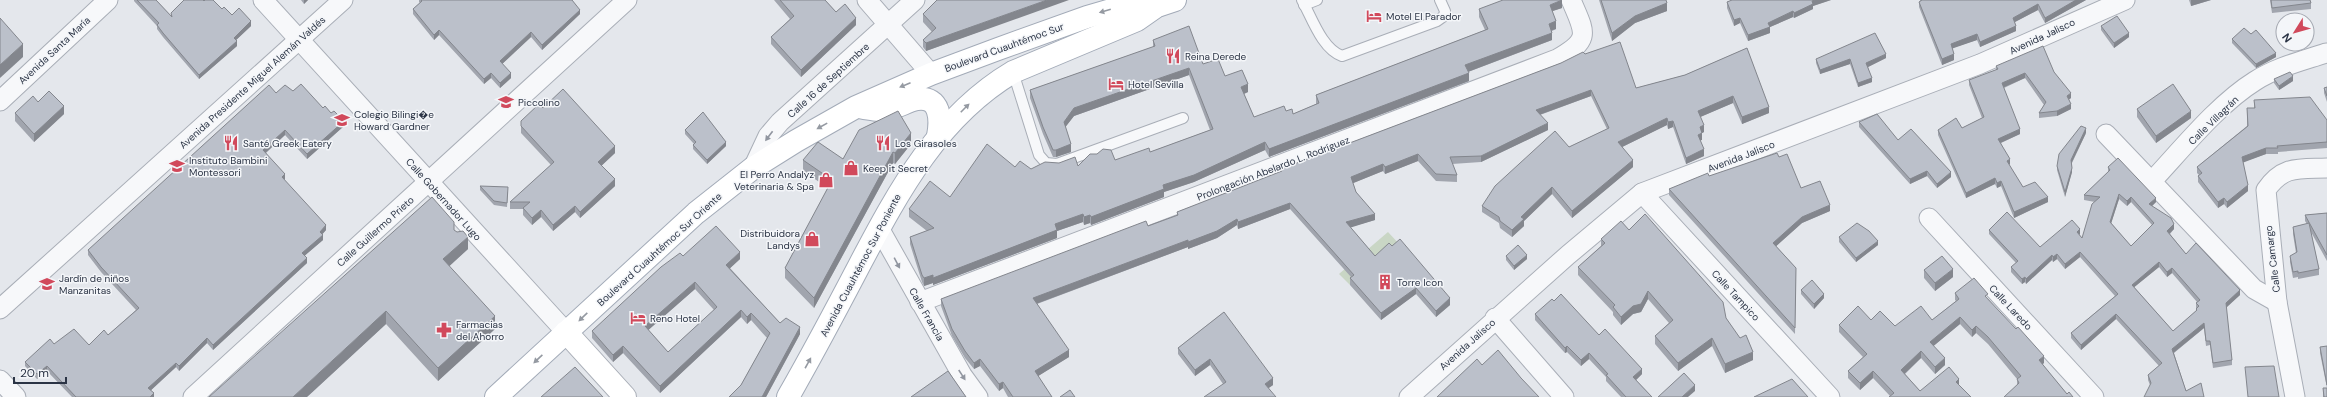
<svg xmlns="http://www.w3.org/2000/svg" width="2327" height="397" viewBox="0 0 2327 397" font-family="'DM Sans',sans-serif">
<style>
.green{fill:#c9d6c5}
.lines{fill:none;stroke-linecap:round;stroke-linejoin:round}
.service-casing{stroke:#a9aeb7;stroke-width:12}
.minor-casing{stroke:#a9aeb7;stroke-width:21}
.secondary-casing{stroke:#a9aeb7;stroke-width:24}
.primary-casing{stroke:#a3abb8;stroke-width:24}
.service{stroke:#f7f8fa;stroke-width:10}
.minor{stroke:#f7f8fa;stroke-width:19}
.secondary{stroke:#fff;stroke-width:22}
.primary{stroke:#fff;stroke-width:22}
.wall{fill:#a1a5ae;fill-rule:evenodd}
.shaded-wall{fill:#83868d}
.building{fill:#bbc0ca;stroke:#83868d;fill-rule:evenodd}
.oneway{fill:#959aa2}
.oneway2{fill:#9196a0}
.labels{text-anchor:middle;stroke-width:3;stroke-linejoin:round;paint-order:stroke}
.poi-label{font-size:10px;fill:#2b3445;stroke:#f4f6f9;text-anchor:start}
.street-label{font-size:10px;fill:#2b3445;stroke:#f4f6f9}
</style>
<rect width="100%" height="100%" fill="#e4e7ec"/>
<path class="green" d="M1388,232L1400,245L1350,285L1339,274Z"/>
<g class="lines">
<g class="service-casing">
<g id="service">
<path d="M1302,0C1312,18 1322,49 1342,56L1437,21L1444,16L1445,11L1440,0"/>
<path d="M1304,5L1317,0"/>
<path d="M1013,72L1039,155L1046,163L1057,164L1183,118"/>
</g>
</g>
<g class="minor-casing">
<g id="minor">
<path d="M263,0L566,332"/>
<path d="M867,0L931,74"/>
<path d="M0,101L108,0"/>
<path d="M2106,134L2254,289L2277,302"/>
<path d="M753,168L768,136L780,122L915,0"/>
<path d="M2152,181C2182,149 2218,104 2255,81C2277,67 2302,61 2326,53"/>
<path d="M1642,193L1830,397"/>
<path d="M1929,218L2094,397"/>
<path d="M879,228L962,375L978,397"/>
<path d="M920,302L1557,59C1592,39 1585,33 1571,0"/>
<path d="M0,309L343,0"/>
<path d="M1495,318L1564,397"/>
<path d="M0,380L16,397"/>
<path d="M193,397L627,0"/>
<path d="M1409,397L1568,255L1642,193L1980,64L2125,0"/>
<path d="M2295,397L2277,302L2266,190C2283,165 2299,169 2327,168"/>
</g>
</g>
<g class="secondary-casing">
<path id="secondary" d="M566,332L625,397"/>
</g>
<g class="primary-casing">
<g id="primary">
<path d="M859,107C869,109 878,111 887,109C897,108 907,101 917,99C941,96 941,120 938,136"/>
<path d="M496,397L696,213L753,168L796,141L856,107L931,74L998,49L1087,17L1132,4L1157,6"/>
<path d="M788,397C813,353 837,308 860,264C899,190 939,116 1013,72L1137,20L1157,6L1175,0"/>
</g>
</g>
<use href="#service" class="service"/>
<use href="#minor" class="minor"/>
<use href="#secondary" class="secondary"/>
<use href="#primary" class="primary"/>
</g>
<g class="wall">
<path d="M134,0H156L171,16V13L204,1L222,9L251,26L236,40L237,46L199,79L163,37L157,29V26L134,1Z"/>
<path d="M301,0H308L304,4Z"/>
<path d="M419,0H572L580,14L542,50L531,37L502,64L511,78L500,88L491,78L484,84L439,35L434,40L413,14V9L420,3L419,2Z"/>
<path d="M774,0H825L836,12L856,25L801,77L771,44V37L790,19Z"/>
<path d="M1599,0H1666L1667,11L1635,23L1612,41Z"/>
<path d="M1732,0H1831L1813,6V9L1794,18L1793,17L1770,27V33L1748,41L1740,23L1734,26L1727,8V2Z"/>
<path d="M1920,0H2086L2045,23L2038,10L2015,22L2016,31L1980,47L1977,40L1952,48L1954,60L1942,65L1919,7V2L1920,1Z"/>
<path d="M2189,0H2211L2191,6Z"/>
<path d="M2270,0H2310L2311,3V9L2272,13Z"/>
<path d="M1562,8L1552,11L1556,29L1552,31V40L1468,72L1469,81L1269,157L1265,150L1194,182L1164,192V197L1091,225L1090,223L1084,225L1083,222L1057,231V238L933,285V283L924,286L922,282L910,244V237L927,231L909,217V209L950,197L1015,167L1031,169L1078,166L1115,160L1150,152L1210,130L1189,75L1074,116L1065,127L1071,152L1056,157H1053L1043,134L1030,98V90L1153,47V40L1203,64L1225,76L1248,92L1244,94L1254,117L1286,111L1293,114L1316,104V95L1485,30L1479,17V9Z"/>
<path d="M923,14L989,28L926,51L923,47V40L932,32L923,22Z"/>
<path d="M2101,26L2129,37L2114,48L2101,30Z"/>
<path d="M2251,34L2276,57L2256,68L2232,43V39Z"/>
<path d="M1747,48L1769,113L1742,124L1733,103L1700,117L1704,132L1702,133V140H1700L1704,156L1686,164L1673,127L1668,129L1667,125L1622,147L1633,167L1572,218L1552,194L1524,221V226L1512,237L1500,228L1499,223L1482,212V206L1569,147L1607,129L1591,96L1540,115L1548,130L1481,162L1452,164L1457,175V182L1436,181L1418,161L1385,174L1383,171L1353,183L1356,192L1375,220L1350,227L1375,256L1450,305L1436,317L1416,294L1381,320L1350,285V278L1351,277L1290,209L1238,229L1237,225L1217,238L1188,249V247L1037,304L1069,357L1038,376L1052,397H1008L1003,388L999,391L980,366L974,369L965,358L952,336L941,306V299L1177,216V212L1281,172V169L1561,63L1636,88L1685,75Z"/>
<path d="M1886,58L1868,67L1872,82L1858,87L1850,64L1820,74L1816,63V59Z"/>
<path d="M1996,66L2054,72L2071,98L2069,99L2071,109L2057,116L2039,118V113L2044,105L2025,78L2004,88L2020,134L2001,143L2010,164L2009,165L2023,187L2048,202L2014,218L2001,186L1997,188L1995,184L1966,198L1938,135V130L1962,128L1982,118L1969,85V80L1996,70Z"/>
<path d="M2274,79L2293,81L2279,90L2274,83Z"/>
<path d="M2327,87V102L2324,93V88Z"/>
<path d="M293,91L331,113L344,126L307,159L285,135L266,153L285,179L284,180L326,230L322,234L323,240L305,255L307,263L213,350L207,343L179,371L176,367L151,390L154,397H72L47,371L37,379L25,366V362L54,344L89,345L108,335L136,310L101,272L88,255V250L276,93Z"/>
<path d="M2254,100L2327,120V148L2278,152V154H2266L2243,162L2248,191L2227,208L2224,204L2218,208L2198,182V176L2199,175L2197,173V167L2247,126V108H2254Z"/>
<path d="M38,102L64,114L34,142L15,121V113Z"/>
<path d="M543,108L615,153L601,166L615,186L580,218L575,212L553,231L541,217L532,225L523,215V209H510V202L551,165L521,133V121Z"/>
<path d="M2137,109L2191,118L2156,143L2137,117Z"/>
<path d="M1859,122L1898,140L1951,177L1937,188L1927,176L1910,184L1859,127Z"/>
<path d="M685,130L726,146L707,164L693,149V145L694,144L685,134Z"/>
<path d="M2086,133L2072,163V172L2065,197L2057,170V166Z"/>
<path d="M911,144L895,164L893,163L814,308L785,278V268L828,188L803,171V160L843,159Z"/>
<path d="M1779,157L1801,188L1830,211L1802,223L1776,246L1796,268L1795,334L1669,195V189L1709,176Z"/>
<path d="M2108,167L2156,202L2152,206L2174,229L2170,234L2186,254L2240,295L2226,307L2232,360V365L2213,368L2210,345L2206,346L2204,328L2174,353L2186,391L2204,397L2150,385L2148,380V375L2159,366L2116,319L2081,350L2071,338V333L2115,296L2080,257L2065,269L2057,259L2053,262L2052,260L2026,284L2025,282L2022,284L2011,272V267L2016,263L1989,234V230L2040,247L2080,234H2079L2082,238L2095,202L2084,200V195L2108,172ZM2119,199L2127,206L2131,202L2152,225L2131,246L2111,223ZM2159,267L2167,277L2172,273L2197,302L2196,303V311L2173,331L2134,287Z"/>
<path d="M480,186L508,192L507,207L494,205L480,190Z"/>
<path d="M2327,213V261L2311,232L2319,269V275L2298,279V277L2293,278L2290,262V256L2296,253L2293,234V227L2307,224L2305,221V215Z"/>
<path d="M454,230L468,249L449,266L495,329L438,381L386,324L307,397Z"/>
<path d="M1629,230L1726,318L1753,360L1725,373L1712,346L1678,371L1655,344V336L1669,323L1648,299L1641,312L1633,314L1621,325L1613,315V312L1578,275V267L1601,246V239Z"/>
<path d="M1839,237L1878,245L1856,262L1839,242Z"/>
<path d="M683,256L740,259L730,268L780,323L800,334L766,397H729L741,385L767,338L751,320L747,324L741,317L660,393L623,353L613,362L592,338V331ZM695,289L714,310L668,352L648,330Z"/>
<path d="M1506,256L1527,259L1514,270L1506,260Z"/>
<path d="M1924,270L1953,277L1935,291L1924,278Z"/>
<path d="M1801,290L1824,298L1814,309L1801,294Z"/>
<path d="M1955,293L1988,299L2044,363L2042,364L2067,394L2073,397L2017,385V379L1988,344L1976,333L1972,337L1960,324L1933,346L1945,365L1935,374L1921,358L1905,374L1920,391L1959,385L1890,396L1873,378L1860,390L1848,378V371L1863,357L1839,332V325L1871,320L1895,326L1932,320L1956,301L1955,300Z"/>
<path d="M1554,301L1599,335L1642,374L1636,380L1652,397H1621L1606,381V377L1589,359L1581,366L1567,352L1565,353L1535,320V314Z"/>
<path d="M1224,312L1273,385L1269,388L1223,384L1210,365L1195,376L1178,354V348Z"/>
<path d="M2327,346V397H2323V388H2327L2320,353V347Z"/>
</g>
<g class="shaded-wall">
<path d="M304,0H308L304,4Z"/>
<path d="M1047,0H1069L926,51V43Z"/>
<path d="M1562,0V8L1550,12V5Z"/>
<path d="M1815,0H1831L1813,6V9L1794,18V13L1812,1Z"/>
<path d="M2076,0H2086L2045,23V18Z"/>
<path d="M2191,0H2211L2191,6Z"/>
<path d="M1667,3V11L1635,23L1612,41V33L1635,16Z"/>
<path d="M2038,4V10L2013,23V18Z"/>
<path d="M580,10V14L542,50V45Z"/>
<path d="M1793,11V17L1770,27V33L1748,41V35L1768,23Z"/>
<path d="M856,18V25L801,77V70Z"/>
<path d="M1740,18V23L1734,26V20Z"/>
<path d="M251,21V26L234,42V38Z"/>
<path d="M1556,21V29L1549,31V24Z"/>
<path d="M2016,26V31L1980,47V42Z"/>
<path d="M439,30V35L434,40V35Z"/>
<path d="M531,32V37L500,66V61Z"/>
<path d="M1552,33V40L1465,73V65Z"/>
<path d="M2129,33V37L2114,48V43Z"/>
<path d="M1977,34V40L1951,49V44Z"/>
<path d="M237,41V46L199,79V75Z"/>
<path d="M23,44V57L0,78V65Z"/>
<path d="M2276,53V57L2256,68V64Z"/>
<path d="M1886,54V58L1866,68V63Z"/>
<path d="M1954,54V60L1942,65V59Z"/>
<path d="M1850,59V64L1820,74V70Z"/>
<path d="M1189,68V75L1074,116L1064,129V122L1074,108Z"/>
<path d="M491,73V78L484,84V79Z"/>
<path d="M511,73V78L500,88V83Z"/>
<path d="M1469,73V81L1269,157V149Z"/>
<path d="M2025,73V78L2002,88V83Z"/>
<path d="M2293,76V81L2279,90V86Z"/>
<path d="M1872,78V82L1858,87V83Z"/>
<path d="M1248,84V92L1241,95V87Z"/>
<path d="M1591,90V96L1536,116V110Z"/>
<path d="M2071,93V98L2067,101V96Z"/>
<path d="M1733,96V103L1698,118V111Z"/>
<path d="M2071,104V109L2057,116V111Z"/>
<path d="M64,106V114L34,142V134Z"/>
<path d="M1769,107V113L1742,124V117Z"/>
<path d="M2191,111V118L2156,143V136Z"/>
<path d="M1667,118V125L1618,149V142Z"/>
<path d="M344,121V126L307,159V154Z"/>
<path d="M1673,121V127L1668,129V122Z"/>
<path d="M1548,123V130L1481,162V156Z"/>
<path d="M1704,125V132L1700,134L1702,133V140L1698,141V135L1700,127Z"/>
<path d="M2086,128V133L2071,164V160Z"/>
<path d="M2020,129V134L1998,144V139Z"/>
<path d="M285,130V135L263,155V150Z"/>
<path d="M911,133V144L895,164V153Z"/>
<path d="M726,142V146L707,164V160Z"/>
<path d="M1265,142V150L1194,182L1164,192V197L1091,225V217L1163,185Z"/>
<path d="M1071,144V152L1056,157V150Z"/>
<path d="M615,146V153L598,169V162Z"/>
<path d="M2266,148V154L2242,163V157Z"/>
<path d="M1704,149V156L1686,164V158Z"/>
<path d="M893,152V163L814,308V298Z"/>
<path d="M1418,154V161L1385,174V167Z"/>
<path d="M2010,159V164L2007,166V161Z"/>
<path d="M1633,160V167L1572,218V211Z"/>
<path d="M1383,164V171L1351,184V177Z"/>
<path d="M2072,168V172L2065,197V192Z"/>
<path d="M1927,171V176L1910,184V179Z"/>
<path d="M1951,172V177L1937,188V184Z"/>
<path d="M285,174V179L282,182V177Z"/>
<path d="M1995,178V184L1966,198V193Z"/>
<path d="M615,179V186L580,218V212Z"/>
<path d="M2001,181V186L1997,188V183Z"/>
<path d="M2248,185V191L2227,208V202Z"/>
<path d="M1552,187V194L1524,221V226L1512,237V230L1521,217Z"/>
<path d="M2119,194V199L2110,227V222Z"/>
<path d="M2048,197V202L2014,218V212Z"/>
<path d="M2131,197V202L2127,206V201Z"/>
<path d="M2156,198V202L2149,209V204Z"/>
<path d="M2224,198V204L2218,208V202Z"/>
<path d="M1290,203V209L1238,229V222Z"/>
<path d="M1830,205V211L1802,223L1773,249V243L1802,217Z"/>
<path d="M575,206V212L553,231V225Z"/>
<path d="M541,210V217L532,225V218Z"/>
<path d="M1083,214V222L1057,231V238L933,285V278L1055,224Z"/>
<path d="M1375,214V220L1346,229V222Z"/>
<path d="M1090,215V223L1084,225V217Z"/>
<path d="M1237,219V225L1217,238L1188,249V242Z"/>
<path d="M2174,224V229L2167,236V231Z"/>
<path d="M326,225V230L320,237V232Z"/>
<path d="M2080,229V234L2077,237V232Z"/>
<path d="M323,235V240L302,258V253Z"/>
<path d="M468,237V249L443,272V259Z"/>
<path d="M1188,240V247L1033,305V298Z"/>
<path d="M1878,241V245L1856,262V258Z"/>
<path d="M740,252V259L726,272V265Z"/>
<path d="M2080,252V257L2065,269V264Z"/>
<path d="M2057,254V259L2053,262V257Z"/>
<path d="M1527,255V259L1514,270V266Z"/>
<path d="M2052,255V260L2026,284V279Z"/>
<path d="M307,258V263L213,350V345Z"/>
<path d="M2159,262V267L2132,289V285Z"/>
<path d="M2172,268V273L2167,277V272Z"/>
<path d="M1953,269V277L1935,291V283Z"/>
<path d="M933,275V283L924,286V278Z"/>
<path d="M2025,277V282L2022,284V279Z"/>
<path d="M695,282V289L645,333V326Z"/>
<path d="M1416,288V294L1381,320V313Z"/>
<path d="M2240,290V295L2226,308V303Z"/>
<path d="M1648,291V299L1641,312L1633,314L1621,325V317Z"/>
<path d="M1824,294V298L1814,309V304Z"/>
<path d="M1450,298V305L1436,317V311Z"/>
<path d="M741,310V317L660,393V386Z"/>
<path d="M386,311V324L307,397H293Z"/>
<path d="M751,313V320L747,324V317Z"/>
<path d="M2116,314V319L2081,350V345Z"/>
<path d="M495,316V329L438,381V368Z"/>
<path d="M1960,317V324L1930,349V342Z"/>
<path d="M2204,323V328L2172,354V349Z"/>
<path d="M1976,326V333L1972,337V330Z"/>
<path d="M800,327V334L766,397H762Z"/>
<path d="M207,338V343L179,371V366Z"/>
<path d="M1712,338V346L1678,371V363Z"/>
<path d="M623,346V353L613,362V355Z"/>
<path d="M1567,346V352L1565,353V348Z"/>
<path d="M1069,350V357L1035,378V371Z"/>
<path d="M1921,351V358L1901,377V370Z"/>
<path d="M1753,352V360L1725,373V364Z"/>
<path d="M1589,353V359L1581,366V360Z"/>
<path d="M2044,356V363L2039,367V360Z"/>
<path d="M1945,358V365L1935,374V367Z"/>
<path d="M980,359V366L974,369V363Z"/>
<path d="M1210,359V365L1195,376V370Z"/>
<path d="M176,363V367L148,393V388Z"/>
<path d="M47,366V371L37,379V374Z"/>
<path d="M1642,369V374L1633,383V377Z"/>
<path d="M1873,371V378L1860,390V383Z"/>
<path d="M1273,378V385L1265,390V384Z"/>
<path d="M1959,379V386L1956,382Z"/>
<path d="M1003,382V388L999,391V384Z"/>
<path d="M1695,385V391L1688,397H1682Z"/>
<path d="M154,393V397H150Z"/>
</g>
<g class="building">
<path d="M137,0H156L172,17L171,13L184,0H203L204,1L205,0H213L222,9L224,7L232,15L239,8L251,21L234,38L237,41L199,75L163,33L157,25L159,23Z"/>
<path d="M421,0H572L580,10L542,45L531,32L500,61L511,73L500,83L491,73L484,79L439,30L434,35L413,9L422,1Z"/>
<path d="M780,0H825L836,12L845,4L856,18L801,70L771,37L794,16Z"/>
<path d="M937,0H1047L926,43L923,40L936,28L923,14Z"/>
<path d="M1503,0H1562L1550,5L1556,21L1549,24L1552,33L1465,65L1469,73L1269,149L1265,142L1194,175L1163,185L1164,189L1091,217L1090,215L1084,217L1083,214L1055,224L1057,230L933,278V275L924,278L922,275L910,237L934,228L909,209L930,181L950,197L987,144L1015,167L1020,161L1031,169L1045,162L1059,163L1075,157L1078,166L1090,154H1097L1103,149L1111,150L1115,160L1149,148L1150,152L1213,129L1189,68L1074,108L1064,122L1071,144L1056,150H1053L1043,127L1030,90L1155,46L1153,40L1189,26L1203,64L1218,59L1225,76L1242,70L1248,84L1241,87L1254,117L1284,106L1286,111L1292,109L1293,114L1319,103L1316,95L1488,29L1479,9Z"/>
<path d="M1601,0H1666L1667,3L1635,16L1612,33Z"/>
<path d="M1732,0H1815L1812,1L1813,4L1794,13L1793,11L1768,23L1770,27L1748,35L1740,18L1734,20L1727,2Z"/>
<path d="M1922,0H2076L2045,18L2038,4L2013,18L2016,26L1980,42L1977,34L1951,44L1954,54L1942,59L1919,2Z"/>
<path d="M2271,0H2310L2311,3L2272,8Z"/>
<path d="M2117,16L2129,33L2114,43L2101,26Z"/>
<path d="M0,18L23,44L0,65Z"/>
<path d="M2244,28L2251,34L2256,30L2276,53L2256,64L2232,39Z"/>
<path d="M1875,33L1886,54L1866,63L1872,78L1858,83L1850,59L1820,70L1816,59Z"/>
<path d="M1620,42L1636,88L1685,75L1747,48L1769,107L1742,117L1733,96L1698,111L1704,125L1700,127L1702,133L1698,135L1704,149L1686,158L1673,121L1668,122L1667,118L1618,142L1633,160L1572,211L1552,187L1521,217L1524,219L1512,230L1500,221L1499,217L1482,206L1495,186L1555,131L1569,147L1609,128L1591,90L1536,110L1548,123L1481,156L1450,157L1457,175L1436,174L1418,154L1385,167L1383,164L1351,177L1356,192L1375,214L1346,222L1375,256L1389,243L1392,246L1400,239L1450,298L1436,311L1416,288L1381,313L1350,278L1354,275L1290,203L1238,222L1237,219L1217,231L1188,242V240L1033,298L1069,350L1035,371L1052,397H1013L1003,382L999,384L980,359L974,363L965,351L952,329L941,299L1146,221L1148,226L1178,215L1177,212L1282,171L1281,169L1561,63L1583,52L1585,54Z"/>
<path d="M2043,46L2054,72L2071,93L2067,96L2071,104L2057,111L2039,113L2046,102L2025,73L2002,83L2020,129L1998,139L2010,159L2007,161L2023,187L2035,182L2048,197L2014,212L2001,181L1997,183L1995,178L1966,193L1938,130L1956,118L1962,128L1984,117L1969,80L1998,69L1996,66Z"/>
<path d="M2290,72L2293,76L2279,86L2274,79Z"/>
<path d="M301,84L323,108L325,106L331,113L334,111L344,121L307,154L285,130L263,150L285,174L282,177L326,225L320,232L323,235L302,253L307,258L213,345L207,338L179,366L176,363L148,388L154,393L150,397H76L47,366L37,374L25,362L50,339L54,344L74,329L89,345L104,330L108,335L139,308L101,267L88,250L269,85L276,93L285,85L293,91Z"/>
<path d="M2173,84L2191,111L2156,136L2137,109Z"/>
<path d="M2327,87V96L2324,88Z"/>
<path d="M563,89L615,146L598,162L615,179L580,212L575,206L553,225L541,210L532,218L523,208L530,202H510L554,162L521,126V121L539,104L543,108Z"/>
<path d="M49,91L64,106L34,134L15,113L33,96L38,102Z"/>
<path d="M2310,97L2327,120V142L2277,146L2278,148H2266L2242,157L2248,185L2227,202L2224,198L2218,202L2198,176L2202,173L2197,167L2248,126L2247,108H2255L2254,100Z"/>
<path d="M898,111L911,133L895,153L893,152L814,298L785,268L832,180L803,160L818,142L843,159L859,130Z"/>
<path d="M703,112L726,142L707,160L693,145L696,142L685,130Z"/>
<path d="M1877,114L1898,140L1911,129L1951,172L1937,184L1927,171L1910,179L1859,122Z"/>
<path d="M2081,126L2086,128L2071,160L2072,168L2065,192L2057,166L2059,154Z"/>
<path d="M1777,153L1779,157L1787,154L1801,188L1820,181L1830,205L1802,217L1773,243L1796,268L1795,328L1669,189L1708,173L1709,176Z"/>
<path d="M2118,158L2156,198L2149,204L2171,218L2174,224L2167,231L2186,254L2196,243L2240,290L2226,303L2232,360L2213,363L2210,341H2206L2204,323L2172,349L2186,391L2201,383L2204,397H2144L2151,383L2148,375L2162,363L2116,314L2081,345L2071,333L2118,294L2080,252L2065,264L2057,254L2053,257L2052,255L2026,279L2025,277L2022,279L2011,267L2018,261L1989,230L2007,212L2040,247L2072,220L2080,229L2077,232L2082,238L2092,204L2100,197L2084,195L2110,170L2108,167ZM2119,194L2127,201L2131,197L2154,223L2131,246L2110,222ZM2159,262L2167,272L2172,268L2200,300L2196,303L2199,306L2196,309L2197,310L2173,331L2132,285Z"/>
<path d="M480,186L508,187L507,203L494,201Z"/>
<path d="M432,197L454,222V230L457,232L463,231L468,237L443,259L495,316L438,368L386,311L293,397H209Z"/>
<path d="M2327,213V255L2305,215Z"/>
<path d="M1645,214L1723,302L1726,318L1740,338L1746,335L1753,352L1725,364L1712,338L1678,363L1655,336L1673,320L1648,291L1641,304L1633,306L1621,317L1613,307L1615,305L1578,267L1605,243L1601,239L1621,221L1629,230Z"/>
<path d="M1857,223L1869,231L1878,241L1856,258L1839,237Z"/>
<path d="M2309,223L2319,269L2298,273V271L2293,272L2290,256L2297,252L2293,227Z"/>
<path d="M716,226L740,252L726,265L780,323L786,318L800,327L762,397H729L741,385L770,333L751,313L747,317L741,310L660,386L623,346L613,355L592,331L661,267L680,253L683,256ZM695,282L717,307L668,352L645,326Z"/>
<path d="M1518,245L1527,255L1514,266L1506,256Z"/>
<path d="M1942,256L1953,269L1935,283L1924,270Z"/>
<path d="M1974,278L1988,294L1985,296L2016,329L2018,327L2044,356L2039,360L2067,394L2069,392L2073,397H2004L2019,383L2017,379L2021,376L1988,337L1976,326L1972,330L1960,317L1930,342L1945,358L1935,367L1921,351L1901,370L1920,391L1949,367L1959,379L1956,382L1971,397H1889L1894,393L1873,371L1860,383L1848,371L1867,354L1839,325L1858,306L1871,320L1880,311L1895,326L1921,306L1932,320L1959,299L1955,293Z"/>
<path d="M1812,280L1824,294L1814,304L1801,290Z"/>
<path d="M1561,294L1599,335L1605,329L1642,369L1633,377L1652,397H1626L1606,375L1608,374L1589,353L1581,360L1567,346L1565,348L1535,314L1552,299L1554,301Z"/>
<path d="M1224,312L1273,378L1265,384L1276,397H1204L1226,382L1210,359L1195,370L1178,348Z"/>
<path d="M2327,346V385L2320,347Z"/>
<path d="M1498,350L1521,378L1539,397H1437L1477,359L1482,365Z"/>
<path d="M2274,366L2279,397H2248L2245,367Z"/>
<path d="M575,367L603,397H541Z"/>
<path d="M948,371L966,397H911Z"/>
<path d="M1684,373L1695,385L1682,397H1658Z"/>
<path d="M1792,379L1808,397H1754Z"/>
<path d="M2323,388H2327V397H2324Z"/>
<path d="M1070,390L1075,397H1060Z"/>
</g>
<defs><path id="oneway-solid" d="M-6-.8H1V-3.2L6.5 0L1 3.2V.8H-6Z"/></defs>
<g class="oneway">
<use href="#oneway-solid" transform="translate(1105 11) rotate(164)"/>
<use href="#oneway-solid" transform="translate(905 85) rotate(157)"/>
<use href="#oneway-solid" transform="translate(965 108) rotate(-45)"/>
<use href="#oneway-solid" transform="translate(822 126) rotate(151)"/>
<use href="#oneway-solid" transform="translate(583 317) rotate(136)"/>
<use href="#oneway-solid" transform="translate(538 359) rotate(137)"/>
<use href="#oneway-solid" transform="translate(808 363) rotate(-61)"/>
</g>
<g class="oneway2">
<use href="#oneway-solid" transform="translate(769 136) rotate(127)"/>
<use href="#oneway-solid" transform="translate(897 263) rotate(62)"/>
<use href="#oneway-solid" transform="translate(962 375) rotate(57)"/>
</g>
<defs>
<g id="hotel-bare" transform="scale(1.2)"><path d="M-6-4.5h1.5V1H6V5H4.5V3h-9V5H-6ZM-4 0a1.8 1.8 0 1 1 3.6 0ZM.5 0V-2.5h3Q6-2.5 6 0Z" fill="#d1495b" stroke="#f4f6f9" stroke-width="2.5" paint-order="stroke"/></g>
<g id="restaurant-bare" transform="scale(1.2)"><path d="M-5-6h1v4h1v-4h1v4h1v-4h1v5L-1.5 .5V6h-2V.5L-5-1ZM5-6V6H3V1.5H1.5Q1.5-4 5-6Z" fill="#d1495b" stroke="#f4f6f9" stroke-width="2.5" paint-order="stroke"/></g>
<g id="school-bare" transform="scale(1.2)"><path d="M0-5L7-2L0 1L-7-2ZM-4 1L0 2.5L4 1V4Q0 6-4 4Z" fill="#d1495b" stroke="#f4f6f9" stroke-width="2.5" paint-order="stroke"/></g>
<g id="shop-bare" transform="scale(1.2)"><path d="M-5-2.5h2.3a2.7 3.5 0 0 1 5.4 0H5L5.5 6h-11ZM-1.5-2.5h3a1.5 2.3 0 0 0-3 0Z" fill="#d1495b" stroke="#f4f6f9" stroke-width="2.5" paint-order="stroke"/></g>
<g id="building-bare" transform="scale(1.2)"><path d="M-4-6H4V6H1V3H-1V6H-4ZM-2.5-4.3h1.7v1.8h-1.7ZM.8-4.3h1.7v1.8H.8ZM-2.5-1h1.7V.8h-1.7ZM.8-1h1.7V.8H.8Z" fill="#d1495b" stroke="#f4f6f9" stroke-width="2.5" paint-order="stroke"/></g>
<g id="pharmacy-bare" transform="scale(1.2)"><path d="M-2-6h4v4h4v4h-4v4h-4v-4h-4v-4h4Z" fill="#d1495b" stroke="#f4f6f9" stroke-width="2.5" paint-order="stroke"/></g>
</defs>
<g fill-rule="evenodd">
<use href="#hotel-bare" x="1374" y="16"/>
<use href="#restaurant-bare" x="1173" y="56"/>
<use href="#hotel-bare" x="1116" y="84"/>
<use href="#school-bare" x="506" y="102"/>
<use href="#school-bare" x="342" y="120"/>
<use href="#restaurant-bare" x="231" y="143"/>
<use href="#restaurant-bare" x="883" y="143"/>
<use href="#school-bare" x="177" y="166"/>
<use href="#shop-bare" x="851" y="168"/>
<use href="#shop-bare" x="826" y="180"/>
<use href="#shop-bare" x="812" y="239"/>
<use href="#building-bare" x="1385" y="282"/>
<use href="#school-bare" x="47" y="284"/>
<use href="#hotel-bare" x="638" y="318"/>
<use href="#pharmacy-bare" x="444" y="330"/>
</g>
<g class="labels">
<g class="poi-label">
<text x="1386" y="20">Motel El Parador</text>
<text x="1185" y="60">Reina Derede</text>
<text x="1128" y="88">Hotel Sevilla</text>
<text x="518" y="106">Piccolino</text>
<text x="354" y="118">Colegio Bilingi�e<tspan x="354" dy="12">Howard Gardner</tspan></text>
<text x="243" y="147">Santé Greek Eatery</text>
<text x="895" y="147">Los Girasoles</text>
<text x="189" y="164">Instituto Bambini<tspan x="189" dy="12">Montessori</tspan></text>
<text x="863" y="172">Keep it Secret</text>
<text x="814" y="178" text-anchor="end">El Perro Andalyz<tspan x="814" dy="12">Veterinaria &amp; Spa</tspan></text>
<text x="800" y="237" text-anchor="end">Distribuidora<tspan x="800" dy="12">Landys</tspan></text>
<text x="59" y="282">Jardín de niños<tspan x="59" dy="12">Manzanitas</tspan></text>
<text x="1397" y="286">Torre Icon</text>
<text x="650" y="322">Reno Hotel</text>
<text x="456" y="328">Farmacias<tspan x="456" dy="12">del Ahorro</tspan></text>
</g>
<g class="street-label">
<text transform="translate(2042 36) rotate(-25)" y="4">Avenida Jalisco</text>
<text transform="translate(1004 47) rotate(-20)" y="4">Boulevard Cuauhtémoc Sur</text>
<text transform="translate(54 50) rotate(-43)" y="4">Avenida Santa María</text>
<text transform="translate(828 80) rotate(-42)" y="4">Calle 16 de Septiembre</text>
<text transform="translate(252 82) rotate(-42)" y="4">Avenida Presidente Miguel Alemán Valdés</text>
<text transform="translate(2213 120) rotate(-44)" y="4">Calle Villagrán</text>
<text transform="translate(1741 156) rotate(-21)" y="4">Avenida Jalisco</text>
<text transform="translate(1273 168) rotate(-21)" y="4">Prolongación Abelardo L. Rodríguez</text>
<text transform="translate(444 199) rotate(48)" y="4">Calle Gobernador Lugo</text>
<text transform="translate(375 231) rotate(-42)" y="4">Calle Guillermo Prieto</text>
<text transform="translate(659 249) rotate(-42)" y="4">Boulevard Cuauhtémoc Sur Oriente</text>
<text transform="translate(2272 259) rotate(-97)" y="4">Calle Camargo</text>
<text transform="translate(860 265) rotate(-62)" y="4">Avenida Cuauhtémoc Sur Poniente</text>
<text transform="translate(1736 295) rotate(47)" y="4">Calle Tampico</text>
<text transform="translate(2011 307) rotate(47)" y="4">Calle Laredo</text>
<text transform="translate(927 314) rotate(60)" y="4">Calle Francia</text>
<text transform="translate(1467 344) rotate(-42)" y="4">Avenida Jalisco</text>
</g>
</g>
<g transform="translate(2295 32) rotate(233)"><circle r="19" fill="#f4f6f9" stroke="#a4a8b1"/>
<path d="M0-3L7 15L0 10L-7 15Z" fill="#d1495b"/>
<text y="-6" font-size="11" font-weight="bold" text-anchor="middle" fill="#2b3445">N</text>
</g>
<path d="M14 377v6h52v-6" fill="none" stroke="#2b3445" stroke-width="2"/>
<text x="20" y="377" font-size="12" fill="#2b3445" stroke="#f4f6f9" stroke-width="3" paint-order="stroke">20 m</text>
</svg>
